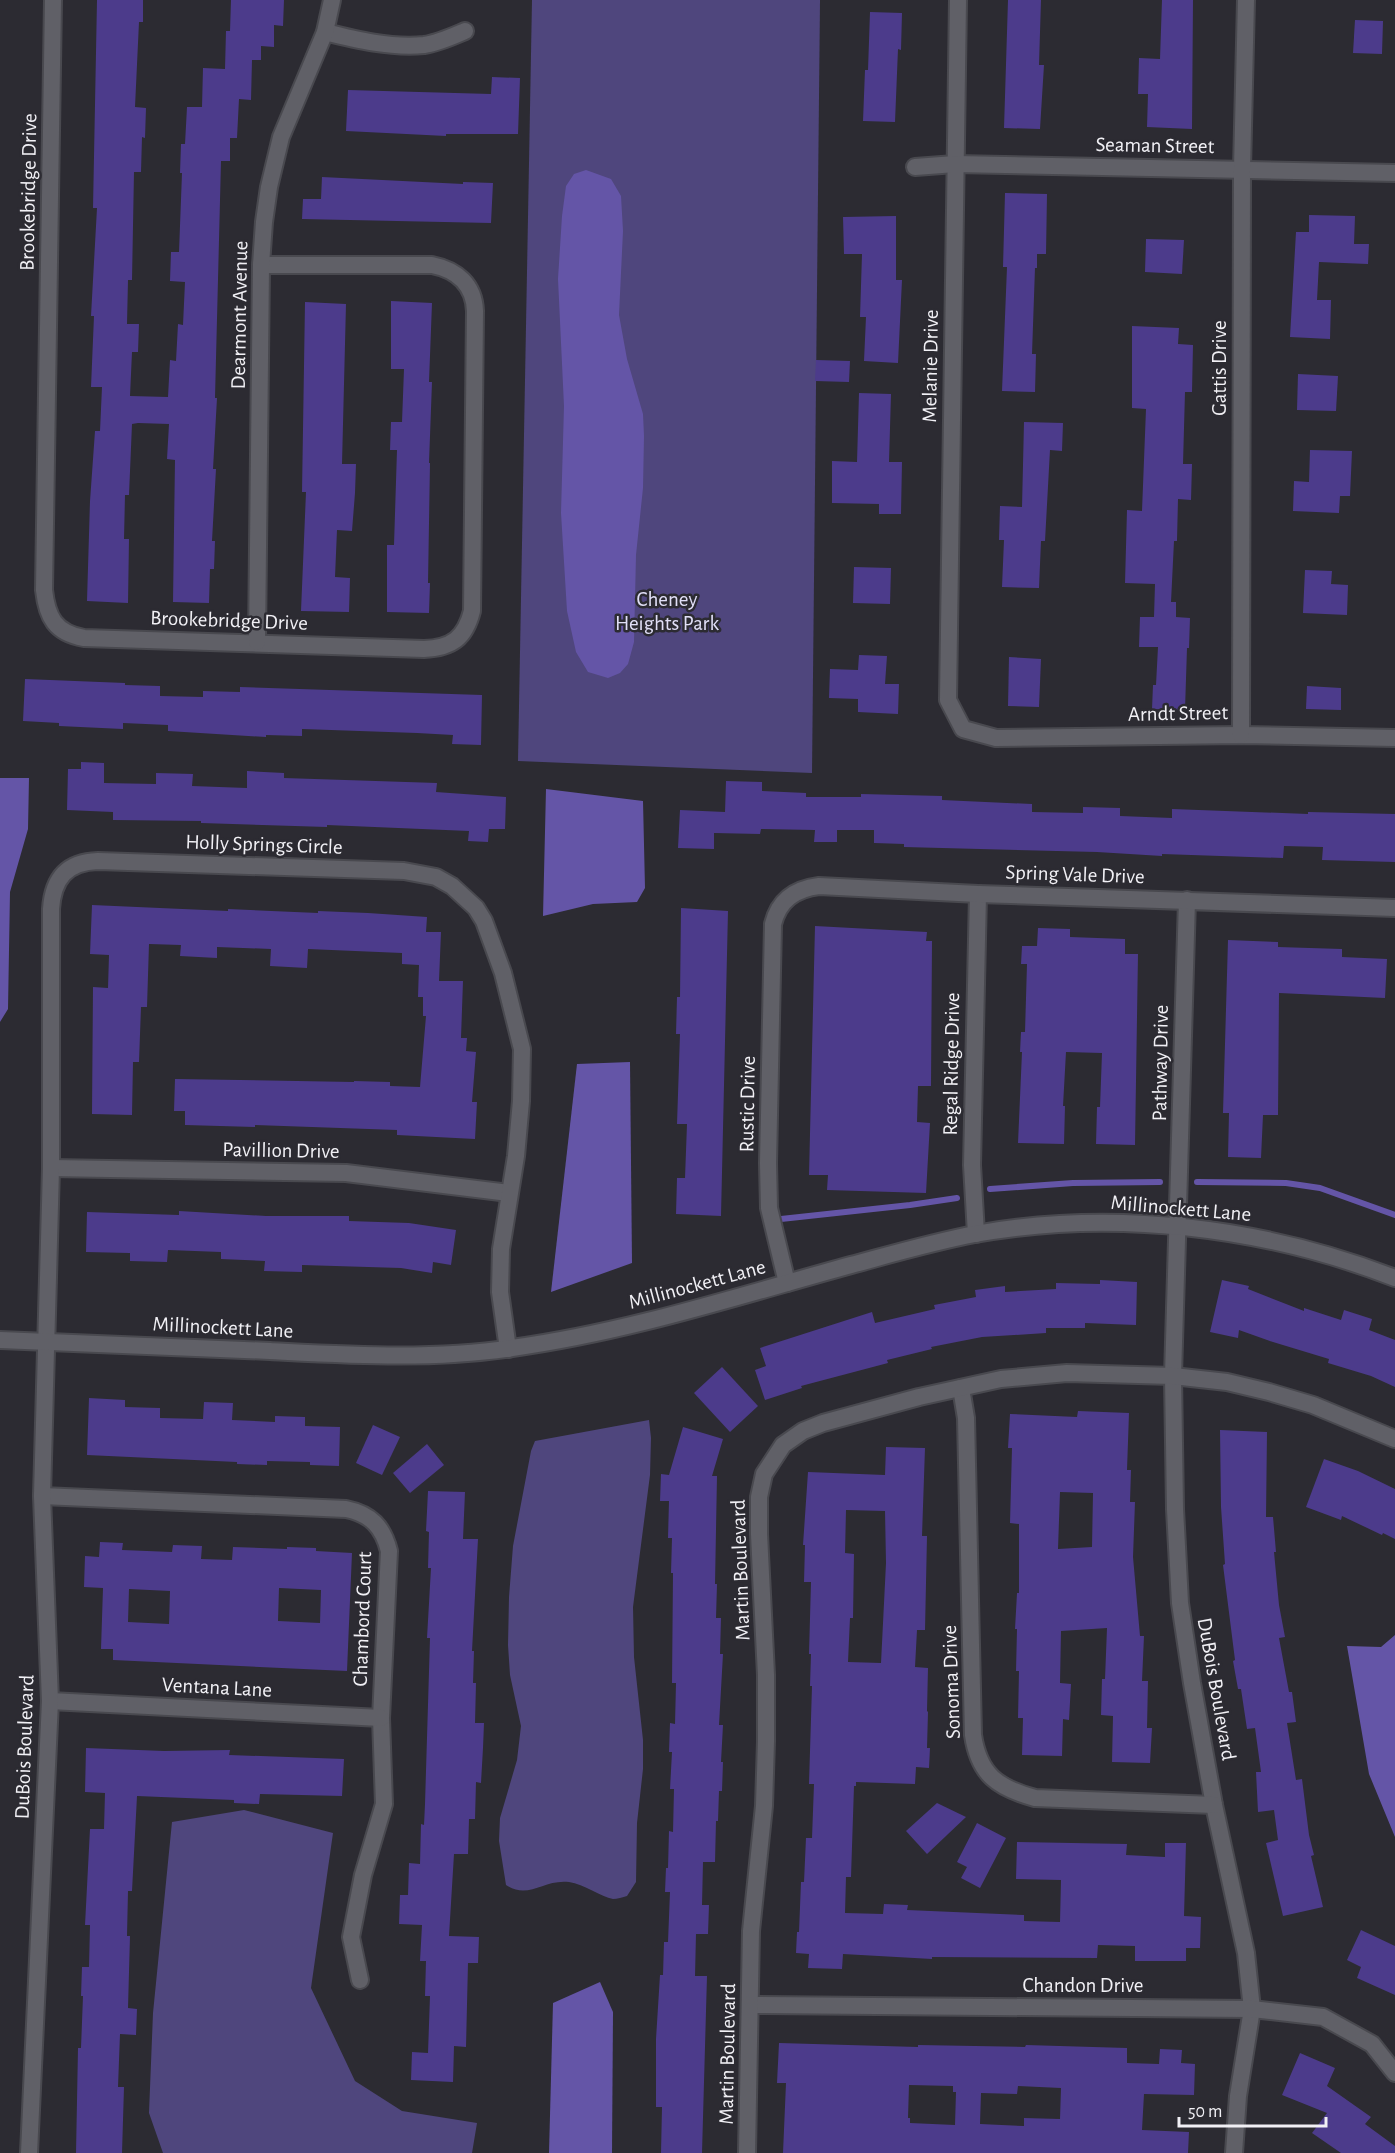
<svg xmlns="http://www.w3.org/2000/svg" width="1395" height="2153" viewBox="0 0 1395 2153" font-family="'Alegreya Sans',sans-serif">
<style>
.green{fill:#4f467d}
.water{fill:#6455a7}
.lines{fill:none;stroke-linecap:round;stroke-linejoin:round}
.stream{stroke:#6455a7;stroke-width:6}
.building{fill:#4c3b8b;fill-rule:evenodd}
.minor-casing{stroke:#49494f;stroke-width:20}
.tertiary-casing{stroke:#49494f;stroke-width:20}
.minor{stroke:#606067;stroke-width:16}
.tertiary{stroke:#606067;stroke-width:16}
.labels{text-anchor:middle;stroke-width:5;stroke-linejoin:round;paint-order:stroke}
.street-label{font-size:21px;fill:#f1f0f5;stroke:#2c2b32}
.park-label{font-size:21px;fill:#e1dff7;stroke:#2c2b32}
</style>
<rect width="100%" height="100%" fill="#2c2b32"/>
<g class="green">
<path d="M532,0H820L812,773L518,761Z"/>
<path d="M649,1420L651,1438L650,1475L633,1607L634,1657L643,1740V1769L637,1823L636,1882L627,1896C623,1897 617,1899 613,1899C601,1897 584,1884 569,1882C543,1879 529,1900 506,1885L499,1841L500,1818L517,1760L521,1726L510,1675L508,1645L509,1597L513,1546L531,1451L535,1441Z"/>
<path d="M244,1810L333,1833L311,1988L355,2081L402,2111L477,2123L472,2153H163L149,2113L153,2013L172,1822Z"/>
</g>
<g class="water">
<path d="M586,170L611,179L621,196L623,231L619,315L627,359L643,414L644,436L643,488L636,555L634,642L628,664L620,673L608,678L588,672L576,652L567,611L561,513L564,406L558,279L562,216L566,186L574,174Z"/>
<path d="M0,778H29L28,829L10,892L8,1009L0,1022Z"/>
<path d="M546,789L643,801L645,888L637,902L593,904L543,916Z"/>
<path d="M630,1062L632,1263L551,1292L577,1064Z"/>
<path d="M1395,1635V1837L1369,1774L1347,1646L1381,1647Z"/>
<path d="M600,1982L613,2012L612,2153H549L553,2003Z"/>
</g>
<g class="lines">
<g class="stream">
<path d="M1197,1182L1286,1183L1320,1188L1395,1215"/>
<path d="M990,1189L1073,1183L1160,1182"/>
<path d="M781,1219L910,1205L957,1198"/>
</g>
</g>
<g class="building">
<path d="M97,0H143V22H139L135,107L146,108L145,138L142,137L141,172H134L132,280H128L127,324H139L138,352H132L130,396L168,397L170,360L176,361L178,324L183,325L185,282L170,281L171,252H179L182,173H180L181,144H185L187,107H202L203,68L225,69L226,31H230L231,0H284L283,26L274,25V47L261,46V60H252L251,100L239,99L237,138H230V161H221L215,398H217L213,469H216L212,541H215L214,569H210L209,603L173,602L175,460L167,459L169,424L138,423L132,424L129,495H125L124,539H129L128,603L87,601L90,501L95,431H100L102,387H91L94,316H91L97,208H93Z"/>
<path d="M1008,0H1041L1039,65H1044L1040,129L1004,128Z"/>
<path d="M1162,0H1193L1192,129L1147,127L1148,94H1138L1139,58L1160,59Z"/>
<path d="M870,12L902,13L901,50L898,49L895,122L863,121L865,70H868Z"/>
<path d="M1355,20L1383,21L1382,54L1353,53Z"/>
<path d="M492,77L520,78L518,134H446V136L346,131L348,90L491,94Z"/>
<path d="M322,177L463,184V182L493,183L491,223L302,219L303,199H321Z"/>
<path d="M1005,193L1047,194L1046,254H1037V268H1035L1032,354H1036L1035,392L1002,391L1007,267H1003Z"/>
<path d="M1309,215L1355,216L1354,244H1369L1368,264L1319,262L1317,300H1331L1330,339L1290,337L1296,232H1309Z"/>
<path d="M896,216V280H902L898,363L864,361L866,317H860L862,254H844L843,217Z"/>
<path d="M1146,239L1184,240L1182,274L1145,272Z"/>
<path d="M391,301L432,303L429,382H432L429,463H430L428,583H430L429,613L387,612V545H394L397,450H390L391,422H402L404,369H391Z"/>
<path d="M305,302L346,304L342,464H356L355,493L352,531L337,530L335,577L350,578L349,612L301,611L306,492H302Z"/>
<path d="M1132,326L1179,328L1178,344L1193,345L1192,392H1185L1183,464H1192L1191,500L1178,499L1177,541H1174L1171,602H1176V617L1190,618L1189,648H1187L1185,710L1152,709L1153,685H1156L1158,647H1139L1140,617H1154L1155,584L1125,583L1127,510L1142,511L1146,409L1132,408Z"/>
<path d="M816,360L850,361L849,382L815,381Z"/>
<path d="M1298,374L1338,376L1336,411L1297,410Z"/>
<path d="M859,393L891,394L889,462H902L901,514H879V504L832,503V461L857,462Z"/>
<path d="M1024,422L1063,423L1062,451L1050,450L1045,541H1041L1039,588L1002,587L1004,540H999L1000,506L1022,507Z"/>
<path d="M1310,450L1352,451L1350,496H1340L1339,513L1293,511L1294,481L1309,482Z"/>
<path d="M854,567L891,568L890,604L853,603Z"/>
<path d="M1305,570L1332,571L1331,584L1348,585L1347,615L1303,613Z"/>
<path d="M859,655L887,656L885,684H899L898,714L858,712V699L829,698L830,669L858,670Z"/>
<path d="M1009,657L1041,659L1039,707L1008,706Z"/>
<path d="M25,679L125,683V685L160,686V696L203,697V691L240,692V687L482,695L481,745L452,744L453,735L417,733L302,729V736L266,735V737L168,731V725L123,723V729L59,726V723L23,721Z"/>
<path d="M1307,686L1341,688V710L1306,709Z"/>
<path d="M81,762L104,763V783L156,784V773L193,774L192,786L247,788V771L284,773V778L437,783L436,792L506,797L505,829H489L488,842L468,841L469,831L327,825V827L201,823V821L113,820V812L67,810L68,769H81Z"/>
<path d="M726,781L762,782V791L806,793V797H861V794L942,796V800L1032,804V812L1083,813V807L1120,808V816L1172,818V809L1308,814V812L1395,814V862L1322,860L1323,847L1284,846L1283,858L1162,854V856L1097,852L904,847V844L874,843V830H837V842H814L815,830L761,829L760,834L714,833V849L678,848L680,810L725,812Z"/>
<path d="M92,905L228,911V909L318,913V911L368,913L427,917L426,932H441L439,981H463L461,1038H467L466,1051L476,1052L472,1102H477L475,1139L397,1135V1130L255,1125V1127L185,1125V1111H174L175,1079L354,1082V1081L390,1082V1086L420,1087L426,1016H423V997H418L419,965L402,964V953L308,949L307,968L270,966L271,949L217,947V958L180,956L181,945L149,944L147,1007H141L139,1062H133L132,1115L92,1114L93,987L108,988L109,955L90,954Z"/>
<path d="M681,908L728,911L721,1216L676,1214L677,1178H685L687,1124H677L680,1034H676L677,997H680Z"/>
<path d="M815,926L927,932L926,941H932L931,1086H918L917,1122L930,1123L926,1193L827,1190L828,1175H809Z"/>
<path d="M1038,928L1070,929V937L1125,939V954H1138L1135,1145L1096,1144L1097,1107H1100L1102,1053L1066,1052L1063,1106H1065L1064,1144L1018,1143L1022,1052H1020L1021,1032H1025L1027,964H1021L1022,946H1037Z"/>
<path d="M1228,940L1278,942V947L1342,949V957L1387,959L1385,998L1279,993L1278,1115H1263L1261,1158L1228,1157L1229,1113H1223Z"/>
<path d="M179,1211L266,1216H349V1221L409,1223L456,1230L451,1265L433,1262L432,1273L401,1268L302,1265V1272L264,1271L265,1261L221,1259V1252L168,1250L167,1262L130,1261V1253L86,1252L87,1212L179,1215Z"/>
<path d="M1100,1280L1137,1282L1136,1325L1085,1323V1328H1046V1333L982,1337L931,1347L932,1349L887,1360L888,1363L801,1386L802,1388L765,1400L755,1370L766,1366L760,1348L872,1312L875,1323L935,1309L934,1305L976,1297L975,1290L1005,1286V1292L1056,1289V1283L1100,1284Z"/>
<path d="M1222,1280L1249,1286L1248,1289L1304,1311V1308L1341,1320L1344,1310L1372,1319L1369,1330L1395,1340V1387L1371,1376L1328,1363L1329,1359L1273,1342L1239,1330L1238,1338L1210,1332Z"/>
<path d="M722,1367L758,1406L730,1432L694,1393Z"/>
<path d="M89,1398L125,1400V1407L160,1408V1418L203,1419L204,1402L233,1403L232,1420L275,1422V1416L305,1417V1426L340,1427L339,1466L310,1465V1462L267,1461V1465L237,1464V1462L87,1455Z"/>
<path d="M1078,1411L1129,1413L1127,1470H1131L1130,1502H1135L1133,1557L1140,1636H1144L1142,1681H1148L1147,1728H1152L1150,1763L1112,1762L1113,1716L1101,1715L1102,1679H1105L1107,1628L1061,1631L1060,1683L1071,1684L1069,1720L1063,1719L1062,1756L1022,1755L1023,1718H1018L1019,1671H1016L1017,1629H1015L1017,1593H1019V1524L1010,1523L1012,1448H1008L1010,1414L1077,1417ZM1060,1492L1093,1493L1092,1547L1058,1549Z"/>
<path d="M373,1425L400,1437L382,1475L356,1463Z"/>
<path d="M683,1427L723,1439L712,1476H717L715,1584H717L716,1618H721L720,1654H723L719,1725H723L721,1762H723L722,1791H719L718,1821H716L715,1862H703L702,1905H709L708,1934H696L695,1976H707L702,2153H661L662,2107H656V2039L660,1975H663L664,1942H668L670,1892H665L666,1868H668L669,1831L673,1832L674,1789H670L672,1752H669L670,1723L675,1724L676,1683H672L673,1573H671L672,1538H668L669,1501H660L661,1474L669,1475Z"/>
<path d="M1220,1430L1267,1432L1266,1517H1273L1276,1552H1274L1279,1605L1285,1637L1279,1638L1289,1692H1292L1296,1722L1287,1723L1296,1780L1302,1779L1309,1835L1314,1855L1311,1856L1323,1907L1283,1916L1266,1843L1278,1840L1274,1810L1258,1812L1256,1772H1261L1255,1728L1247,1729L1241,1689H1238L1233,1661L1235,1660L1223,1565L1225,1564L1221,1507Z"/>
<path d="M427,1444L444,1465L410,1493L393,1473Z"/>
<path d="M886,1447L925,1448L922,1536H927L925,1630H917L915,1667L928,1668L927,1711L928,1712L927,1748H930L929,1768L916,1767L915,1784L856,1782V1786H854L851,1877H846L845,1913L883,1914L884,1904L908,1905L907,1910L1024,1915V1921L1060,1922L1061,1880L1016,1879L1017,1842L1127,1844L1126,1855L1165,1857V1843H1186L1184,1916L1201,1917L1200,1948H1186V1961H1135V1946L1098,1945L1097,1958L932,1957V1959L843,1954L842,1969L808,1968L809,1954L796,1953L797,1932H799L801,1882H804L806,1838H812L814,1784H809L812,1686H810L811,1654H809L811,1582H804L805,1545H803L808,1472L885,1475ZM846,1510L885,1511L886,1563L881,1663L848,1662L850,1618H853L854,1554L845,1553Z"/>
<path d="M1324,1459L1358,1471L1395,1489V1539L1383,1533L1382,1535L1342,1516L1341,1520L1306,1507Z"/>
<path d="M428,1491L465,1492L463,1539H478L472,1651H474L473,1683H476L475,1723H484L483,1748L481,1783L476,1782L475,1819H469L468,1854H454L449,1936L479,1937L478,1963H468L466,2047L454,2046L453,2082L411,2080L412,2052L428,2053L430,1996H425L426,1961H420L422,1925L399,1924L400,1895H408L409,1863L420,1864L421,1824L424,1825L425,1804L430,1638H427L431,1568H428L429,1532L426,1531Z"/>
<path d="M100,1542L123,1543L122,1550L172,1552L173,1545L202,1546L201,1559L232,1560L233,1547L287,1549V1547L316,1548V1551L352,1553L347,1671L113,1660V1649H101L103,1588L84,1587L85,1556L99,1557ZM279,1588L321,1590L320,1623L278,1621ZM129,1589L170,1591L169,1624L128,1622Z"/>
<path d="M86,1748L164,1751L230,1750L229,1755L344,1759L342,1796L260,1794L259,1804L234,1803V1800L137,1796L132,1891H128L127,1936H130L128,2008L137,2009L136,2035L120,2034L118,2087H124L122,2153H76L78,2048H81L83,1996H81L82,1967H89L90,1925H85L90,1829H104L105,1793L85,1792Z"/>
<path d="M937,1803L966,1817L927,1854L906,1831Z"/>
<path d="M977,1823L1006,1838L980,1888L961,1878L967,1867L957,1862Z"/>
<path d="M1361,1930L1395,1946V1995L1357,1978L1361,1967L1347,1960Z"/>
<path d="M779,2043L918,2047V2045L1025,2047L1026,2045L1127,2048V2063L1159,2064L1160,2049L1182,2050L1181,2063L1195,2064L1194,2095L1144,2094L1142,2130L1189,2132L1188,2153H783L786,2083H777ZM909,2085L953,2086V2092H956L955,2125L910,2123V2118H908ZM1018,2086L1061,2088L1060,2119L1024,2118V2126L980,2124L981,2093L1017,2094Z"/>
<path d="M1300,2053L1335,2068L1327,2086L1371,2117L1365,2124L1395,2146V2153H1341L1312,2133L1327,2113L1282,2095Z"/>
</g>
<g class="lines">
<g class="minor-casing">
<g id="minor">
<path d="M53,0L44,590C47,617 55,633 84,638L424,649C452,648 465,638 472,611L475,311C474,285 457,270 432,265H261"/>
<path d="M958,0L948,700L963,729L996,738L1241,735L1395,738"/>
<path d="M325,32C357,40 390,48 424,45C438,43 451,37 465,31"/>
<path d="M915,167L955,164L1395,173"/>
<path d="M257,642L261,265L264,222L269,187L281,137L325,32L332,0"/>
<path d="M1241,735L1242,169L1246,0"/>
<path d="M1187,900L1173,1376L1175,1509L1180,1603L1192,1683L1214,1805L1246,1953L1252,2009L1238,2096L1234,2153"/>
<path d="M51,1168L346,1173L509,1193"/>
<path d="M976,1234L972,1165L978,894"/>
<path d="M787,1283L769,1208L768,1163L773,924C779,900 795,889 819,886L978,894L1395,908"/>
<path d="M961,1388L966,1418L973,1735C979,1775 998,1788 1035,1798L1214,1805"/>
<path d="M42,1496L346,1509C371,1514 383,1527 389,1551L381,1718L384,1804L363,1875L351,1937L360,1980"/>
<path d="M50,1701L381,1718"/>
<path d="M750,2005L1252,2009L1323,2017L1372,2044L1395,2073"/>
<path d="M29,2153L50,1701L42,1496L51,1168V909C53,879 66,862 98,861L404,871L436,877L452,886L476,908L484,921L503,973L522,1049L521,1101L516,1156L501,1249L500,1292L508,1349"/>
<path d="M747,2153L751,1931L764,1806L766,1741V1675L759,1534V1497L764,1474L783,1445L803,1431L823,1423L919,1397L1001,1379L1067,1373L1173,1376L1227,1382L1269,1392L1313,1405L1395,1439"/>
</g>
</g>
<g class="tertiary-casing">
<path id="tertiary" d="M0,1340C90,1343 180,1347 270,1351C351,1355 432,1360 512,1348C628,1332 738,1296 851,1265C892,1254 933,1242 975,1234C1114,1209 1264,1227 1395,1278"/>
</g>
<use href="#minor" class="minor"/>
<use href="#tertiary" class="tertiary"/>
</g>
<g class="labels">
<g class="street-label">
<text transform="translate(1155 145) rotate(1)" y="7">Seaman Street</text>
<text transform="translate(28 192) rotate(-89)" y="7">Brookebridge Drive</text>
<text transform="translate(239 315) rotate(-89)" y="7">Dearmont Avenue</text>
<text transform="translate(930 366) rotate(-89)" y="7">Melanie Drive</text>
<text transform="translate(1219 368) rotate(-90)" y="7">Gattis Drive</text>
<text transform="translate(229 620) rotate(2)" y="7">Brookebridge Drive</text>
<text transform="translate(1178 713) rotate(-1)" y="7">Arndt Street</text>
<text transform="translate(264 844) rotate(2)" y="7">Holly Springs Circle</text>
<text transform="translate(1075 874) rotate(2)" y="7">Spring Vale Drive</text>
<text transform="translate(1160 1063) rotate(-89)" y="7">Pathway Drive</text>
<text transform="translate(951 1064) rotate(-89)" y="7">Regal Ridge Drive</text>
<text transform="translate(747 1104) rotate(-89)" y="7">Rustic Drive</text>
<text transform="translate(281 1150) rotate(1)" y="7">Pavillion Drive</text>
<text transform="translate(1181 1208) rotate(5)" y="7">Millinockett Lane</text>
<text transform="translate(697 1284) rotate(-15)" y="7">Millinockett Lane</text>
<text transform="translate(223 1327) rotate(3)" y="7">Millinockett Lane</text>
<text transform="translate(740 1570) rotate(-92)" y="7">Martin Boulevard</text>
<text transform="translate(362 1619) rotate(-88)" y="7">Chambord Court</text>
<text transform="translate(951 1682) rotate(-92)" y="7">Sonoma Drive</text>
<text transform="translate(217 1687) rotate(3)" y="7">Ventana Lane</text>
<text transform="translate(1217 1689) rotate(80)" y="7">DuBois Boulevard</text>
<text transform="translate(24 1747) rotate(-88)" y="7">DuBois Boulevard</text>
<text x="1083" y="1992">Chandon Drive</text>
<text transform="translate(727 2054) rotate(-89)" y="7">Martin Boulevard</text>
</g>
<g class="park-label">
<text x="667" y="606">Cheney<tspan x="667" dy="24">Heights Park</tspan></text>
</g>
</g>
<path d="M1179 2117v9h147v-9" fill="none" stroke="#f1f0f5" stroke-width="3"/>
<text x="1188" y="2117" font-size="18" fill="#f1f0f5" stroke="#2c2b32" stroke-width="4.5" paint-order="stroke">50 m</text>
</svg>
